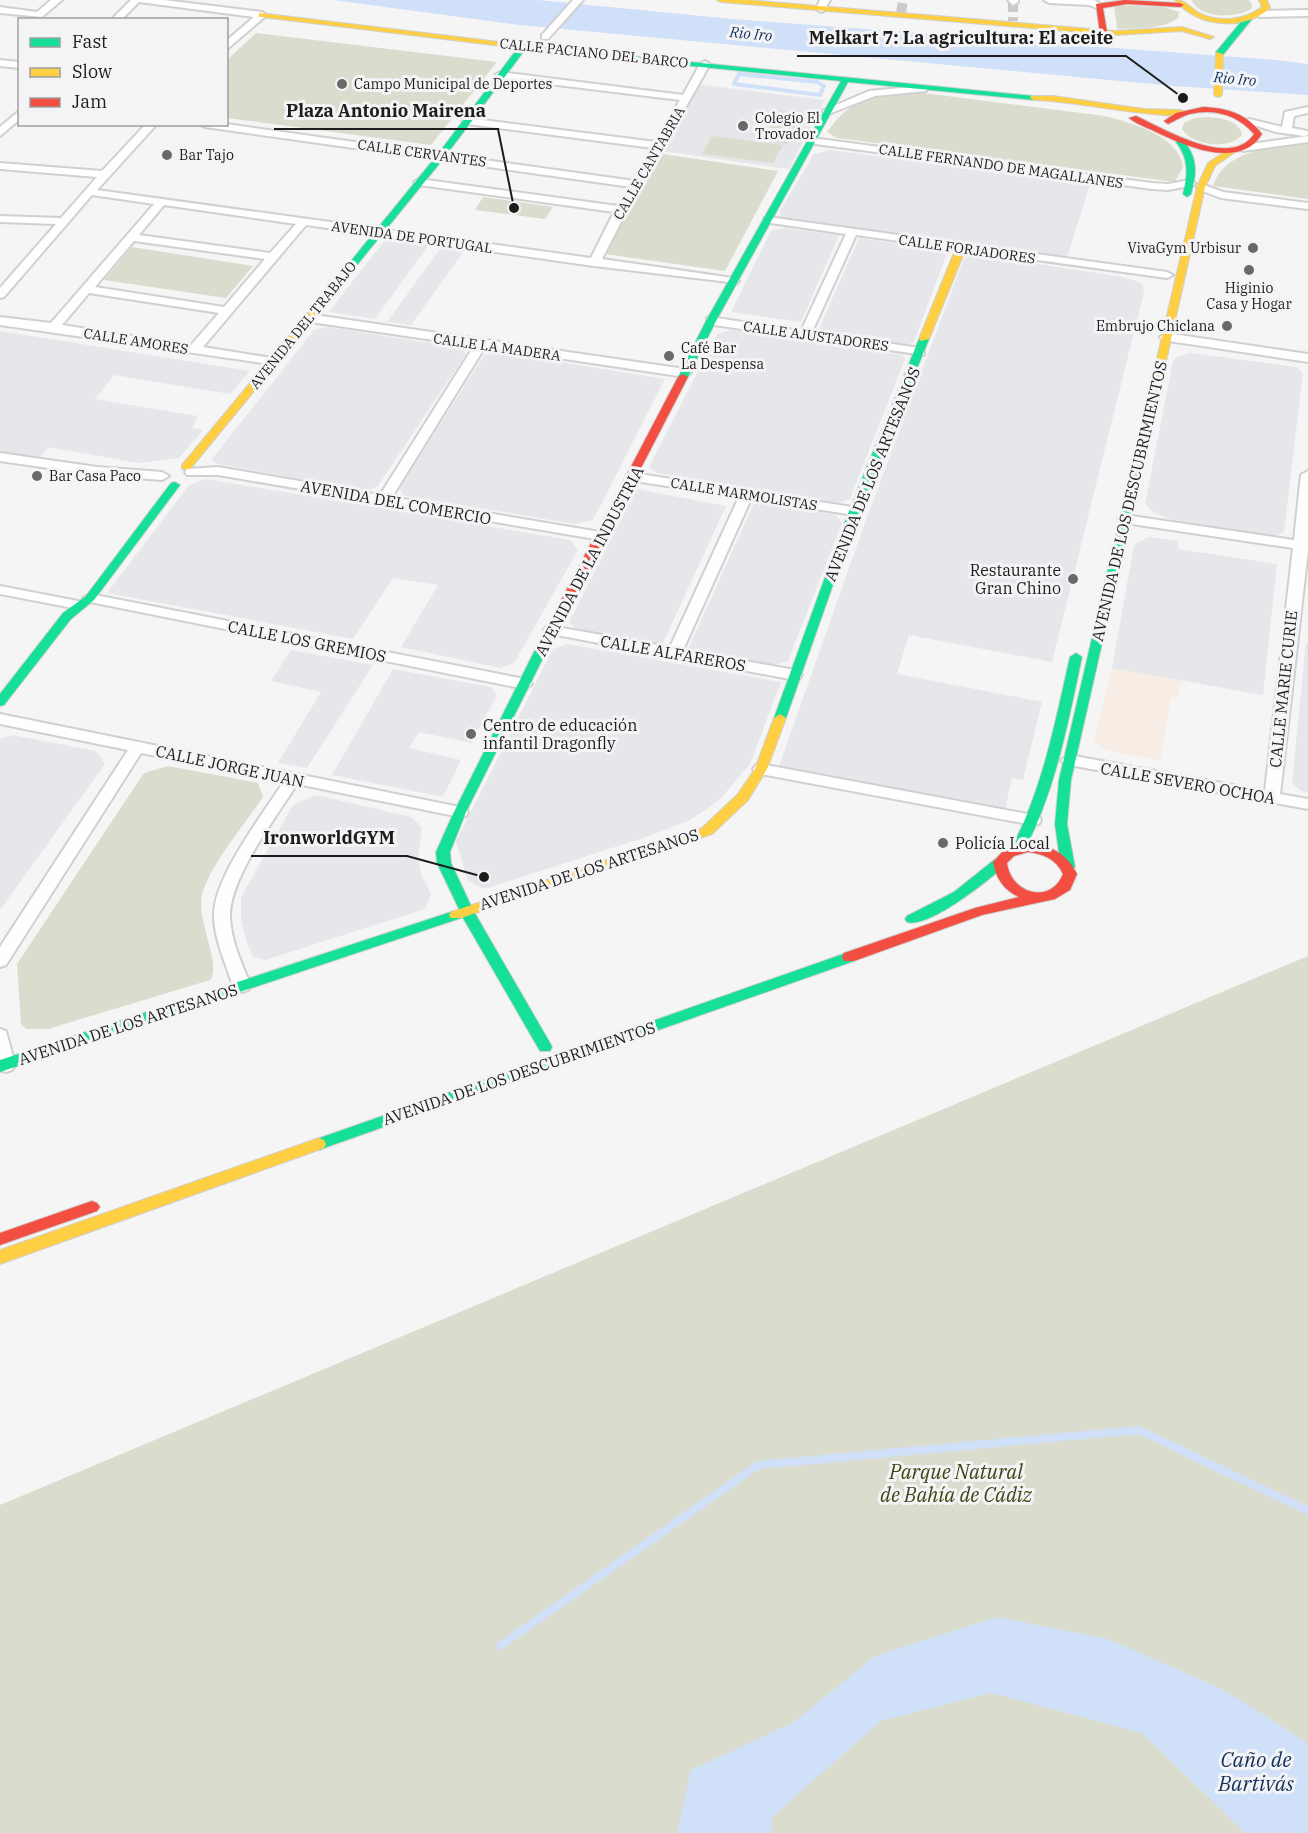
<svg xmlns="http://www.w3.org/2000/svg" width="1308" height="1833" viewBox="0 0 1308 1833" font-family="'IBM Plex Serif',serif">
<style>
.commercial{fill:#f8ede4}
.built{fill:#e5e7ea}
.green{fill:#dadcce}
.water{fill:#cfe0f8}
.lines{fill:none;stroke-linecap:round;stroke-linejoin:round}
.stream-far1{stroke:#cfe0f8;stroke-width:4}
.stream{stroke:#cfe0f8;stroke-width:8}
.street-tunnel{stroke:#cacaca;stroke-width:10;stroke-dasharray:10 5;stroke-linecap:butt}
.street-casing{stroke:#d0d0d0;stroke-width:4}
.fast-casing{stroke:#d0d0d0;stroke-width:2}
.slow-casing{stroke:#d0d0d0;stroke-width:2}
.jam-casing{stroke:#d0d0d0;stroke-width:2}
.street{fill:#fefefe;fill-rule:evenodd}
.fast{fill:#16e098;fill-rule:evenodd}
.slow{fill:#ffcf43;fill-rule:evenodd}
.jam{fill:#f24e42;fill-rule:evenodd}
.poi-dot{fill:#696969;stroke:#f4f4f6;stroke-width:2}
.labels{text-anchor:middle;stroke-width:6;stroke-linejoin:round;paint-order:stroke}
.far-street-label{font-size:14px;fill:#1d1d1d;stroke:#f4f4f6}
.far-poi-label{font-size:14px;fill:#1d1d1d;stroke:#f4f4f6;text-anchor:start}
.far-water-label{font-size:15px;font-style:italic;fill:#12325d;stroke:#f4f4f6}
.street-label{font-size:16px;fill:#1d1d1d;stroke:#f4f4f6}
.poi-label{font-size:16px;fill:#1d1d1d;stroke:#f4f4f6;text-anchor:start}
.near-park-label{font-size:20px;font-style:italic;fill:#424414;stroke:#f4f4f6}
.near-water-label{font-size:21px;font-style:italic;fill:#12325d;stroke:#f4f4f6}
.leader{fill:none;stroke:#1d1d1d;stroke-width:2}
.callout-dot{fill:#1d1d1d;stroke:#f4f4f6;stroke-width:2}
.callout-label{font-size:18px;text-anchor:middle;font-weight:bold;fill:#1d1d1d;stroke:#f4f4f6;stroke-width:6;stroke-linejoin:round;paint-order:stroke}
</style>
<rect width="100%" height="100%" fill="#f5f5f5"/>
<path class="commercial" d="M1112,668L1181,680L1178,697H1171L1160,761L1105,750L1094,742Z"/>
<g class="built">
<path d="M696,84L825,100L789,169L660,151Z"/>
<path d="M830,150L1090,184L1067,258L782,218L779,212L814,154Z"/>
<path d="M785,228L839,235L801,322L731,312L771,231Z"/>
<path d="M388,236L430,243L375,319L329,312Z"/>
<path d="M859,238L942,250L947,253L914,342L907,345L818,331Z"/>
<path d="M444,244L466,248L411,325L387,322Z"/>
<path d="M966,253L1123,277L1139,282L1143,286L1144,292L1052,662L909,635L897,674L1042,702L1023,780L1012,778L1005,809L779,766L866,520Z"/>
<path d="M328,327L462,348L466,354L378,486L367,491L217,464L212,459L314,330Z"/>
<path d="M730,330L902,355L905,359L850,499L838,503L656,473L649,467L717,334Z"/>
<path d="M0,331L250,371L230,394L114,375L95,399L198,416L192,428L203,430L179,458L138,463L48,447L40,458L0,451Z"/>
<path d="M498,352L665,379L593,520L574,524L403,495L400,487L484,355Z"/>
<path d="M1191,353L1297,367L1303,373L1284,532L1274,536L1169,519L1153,512L1145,504L1173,361L1178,356Z"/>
<path d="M206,479L570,540L578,550L514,663L500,668L401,647L438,585L393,578L353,639L107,593L189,485Z"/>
<path d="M637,489L726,506L662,645L577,630L569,622Z"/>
<path d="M755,501L836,515L842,523L788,661L773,665L688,649Z"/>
<path d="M1149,537L1178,541V549L1277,564L1263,695L1112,668L1134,545Z"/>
<path d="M1306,642L1308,643V792L1301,791L1292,783Z"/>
<path d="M567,644L781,682L750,764L719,800L704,811L688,821L649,836L485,889L468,881L456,841L553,649Z"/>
<path d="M291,650L373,665L307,768L278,763L321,692L271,681Z"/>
<path d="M393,669L491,687L497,695L471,743L419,732L409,748L461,760L443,797L332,775Z"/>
<path d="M12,735L96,751L105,764L0,910V739Z"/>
<path d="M316,795L411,817L422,827L418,858L421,874L431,894L425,909L265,960L253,957L246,940L241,918V897L293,805Z"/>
</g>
<g class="green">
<path d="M1192,0H1249L1252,4V8C1238,19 1199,19 1192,0Z"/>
<path d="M1114,5L1164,7L1179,12L1178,18C1161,30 1137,28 1117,29Z"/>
<path d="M256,33L497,62L431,145L227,118V60Z"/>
<path d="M890,93H923L1105,116C1131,123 1179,135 1183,167L1175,182L837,138L827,132C846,106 859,100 890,93Z"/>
<path d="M779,111L802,114L795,128H792L795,129L787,144L764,141Z"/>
<path d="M1208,117C1221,118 1239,120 1242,135C1229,150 1192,146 1182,129L1184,123L1194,118Z"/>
<path d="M712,136L783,145L773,163L702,154Z"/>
<path d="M1308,144V199L1213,186C1224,150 1275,145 1308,144Z"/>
<path d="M663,154L778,171L725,271L605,254Z"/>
<path d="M483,197L553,207L545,219L475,210Z"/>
<path d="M132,247L253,266L226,298L104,280Z"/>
<path d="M168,766L258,783L263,797C245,824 210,865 202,895C196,920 222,965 210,980L48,1029H26L21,1024L17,964L144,773Z"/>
<path d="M1308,956V1833H0V1505Z"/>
</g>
<g class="water">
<path d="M333,0H538L732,19L1276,60L1308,64V95L1174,86L520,25Z"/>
<path d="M997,1617L1108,1639L1222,1689L1305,1741L1308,1745V1833H1245L1142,1733L991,1693L881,1721L772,1817L771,1833H677L691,1770L794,1722L875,1656Z"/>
</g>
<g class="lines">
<path class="stream-far1" d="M739,74L817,82L824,86L820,95L734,84Z"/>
<path class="stream" d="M500,1646L758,1465L1139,1430L1308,1511"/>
<g class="street-tunnel">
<path d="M1013,2V21"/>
<path d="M901,13L903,0"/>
</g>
<g class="street-casing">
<g id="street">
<path d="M51,0H62L42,17L0,13V7L37,12Z"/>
<path d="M131,0H164L262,12L267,15L226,50V41L254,17L139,2L121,20H111Z"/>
<path d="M573,0H583L548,39H542V35Z"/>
<path d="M820,0H830L824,11L821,12L816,9Z"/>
<path d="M1008,0H1018V2L1013,5Z"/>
<path d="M1044,0H1094L1104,6L1099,9L1089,5L1049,3Z"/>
<path d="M1308,10V16L1260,17L1255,14L1260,11Z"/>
<path d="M0,60L20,62V68L0,66Z"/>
<path d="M705,61L710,64C674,129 635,193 602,259L733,278L739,281L737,283L594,266L306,225L203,347L272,358L278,362L276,365L0,325V317L51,323L154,204L92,195L4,297L0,298V288L56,224L0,222V216L61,218L97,177L0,169V163L102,171L146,124H157L97,190L591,258L614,212L419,185L414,182L419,179L618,206L631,187L205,127L200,124H226L635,181L653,148L467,124L462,121L467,118L656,142L680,100L500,78L495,75L500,72L683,95L700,64ZM164,205L296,224L270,253L139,235ZM134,241L265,259L224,307L95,287ZM89,293L219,313L191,345L62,325Z"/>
<path d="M922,86L927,89L926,91L875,96L831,113L822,111L869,91Z"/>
<path d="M1308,107V113L1294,116L1292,128L1308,131V135L1304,136L1276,132L1244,122L1249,119L1282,127L1285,112Z"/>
<path d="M20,110V119L0,136V127Z"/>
<path d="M1308,136V142L1243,151L1238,148L1243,145Z"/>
<path d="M812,138L1152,183L1168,184L1190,180L1195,183L1194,185L1168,190L1152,189L808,143L807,141Z"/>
<path d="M1201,184L1223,192L1308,203V209L1221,198L1197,189V185Z"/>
<path d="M768,217L1167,272L1173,275L1167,278L856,235L812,332L920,348L924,349V355L707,324V318L711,317L801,331L846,234L764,222V218Z"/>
<path d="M308,314L685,369L691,373L685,377L485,347L392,497L606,533L608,536L601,540L218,475H187L185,472L187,469L218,467L380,495L474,346L304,321V315Z"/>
<path d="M1166,333L1308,354V362L1162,340L1160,337Z"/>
<path d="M0,453L97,467L162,472L169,476L162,480L97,475L0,461Z"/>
<path d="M1308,471V550L1280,794L1308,799V809L1064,764L1061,760L1069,755L1265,791L1293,548L1125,523L1118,519L1125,515L1294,540L1301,475Z"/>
<path d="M633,473L859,508L861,511L854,515L751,499L683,650L795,670L800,672L802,675L800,678L795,680L546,633L544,630L546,627L551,626L670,647L739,497L628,480L626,477L628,474Z"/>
<path d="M0,586L78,601L85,605L78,609L0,594Z"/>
<path d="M90,594L525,679L532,684L525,689L85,601L83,598Z"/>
<path d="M0,714L460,807L466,808L468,812L466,816L460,817L297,784C277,816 230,877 230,915C230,939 242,964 251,986L248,990L242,992L236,990L233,986C226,964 214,939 214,915C214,877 263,814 284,781L141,753L6,965L0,967V947L128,750L0,724Z"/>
<path d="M761,764L1033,815L1039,816L1041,820L1039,824L1033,825L756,773L753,769L756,765Z"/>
<path d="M0,1029L6,1031L15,1065L12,1070L6,1072L0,1070Z"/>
</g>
</g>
<g class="fast-casing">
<g id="fast">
<path d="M1245,17L1252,19L1222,56H1216V52Z"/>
<path d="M520,45L527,47L444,158L348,276H342V272L438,154Z"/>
<path d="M539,47L1034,96L1038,98L1034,100L848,82L716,321L688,377L683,380L678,377L706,321L841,81L542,51H539Z"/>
<path d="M1177,140H1183C1198,158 1197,173 1191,194L1187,197L1183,194C1188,173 1189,159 1176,142Z"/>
<path d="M924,336L929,339L859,511L786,718L780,722L776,721L774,718L849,511L919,339Z"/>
<path d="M1150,407L1155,410L1071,780L1067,824L1075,867L1068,872L1061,867L1055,824L1059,780L1145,410Z"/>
<path d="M175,482L180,485L94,600L71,619L4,705L0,706V694L63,613L86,596L171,483Z"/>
<path d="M541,646L547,650L466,812L450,852L451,863L473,910L550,1043L552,1047L550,1051H540L462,916L461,918L0,1072V1060L451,912L460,911L437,863L436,852L454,812L535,650Z"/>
<path d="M1076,653L1082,657C1068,723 1056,788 1025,849L1023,852H1013L1011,849C1043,788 1055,723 1070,657Z"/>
<path d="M999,858L1004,860L1006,863L1004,866C988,881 928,929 907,922L905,919L907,916L954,892L994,860Z"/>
<path d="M849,952L854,953L856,957L854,961L324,1148L319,1150L314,1148L312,1144L314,1140Z"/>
</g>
</g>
<g class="slow-casing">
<g id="slow">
<path d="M717,0H748L1115,31L1182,27L1214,37L1210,39L1182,31L1115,35L721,2Z"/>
<path d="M1175,0C1186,0 1190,8 1199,13C1219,23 1244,20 1262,7L1259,0H1267L1270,8C1244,32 1197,27 1175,0Z"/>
<path d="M259,13L542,47L546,49L542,51L262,17H259Z"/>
<path d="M1216,52L1223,54L1222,95L1218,97L1214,95Z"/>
<path d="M1031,96H1053L1144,109L1181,110L1185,113L1181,116C1131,115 1083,102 1034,100L1030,98Z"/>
<path d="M1232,147L1239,149L1215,166L1205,187L1155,410L1150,413L1146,412L1145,410L1197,187L1208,163Z"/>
<path d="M961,245L966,248L929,339L921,341L919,339L956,248Z"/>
<path d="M342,272L350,274L190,469H182V465Z"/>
<path d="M780,714L786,718L767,769L748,800L712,834L461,918H451L449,915L451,912L702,828L738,794L755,769L774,718Z"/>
<path d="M319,1138L324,1140L326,1144L324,1148L0,1264V1250Z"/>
</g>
</g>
<g class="jam-casing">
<g id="jam">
<path d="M1125,0L1180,3L1184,5L1180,7L1127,4L1103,8L1107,32L1100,34L1096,4Z"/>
<path d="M1203,107C1228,108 1247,114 1262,134C1240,171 1183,145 1154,131C1146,127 1136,124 1129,118L1136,116C1163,128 1231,170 1254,134C1238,115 1214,108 1190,114C1182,116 1175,121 1168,124L1164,121L1176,113Z"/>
<path d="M683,374L688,377L547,650L545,653H537L535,650L678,377Z"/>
<path d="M1028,842C1051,846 1067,853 1077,874L1070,890L1055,899L982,915L854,961H844L842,957L844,953L975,908L1019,897C1004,890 996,879 993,862L1004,850ZM1028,852C1044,854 1056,859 1063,874C1051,905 1011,894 1007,863L1014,856Z"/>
<path d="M92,1201L97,1203L100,1207L97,1211L0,1245V1233Z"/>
</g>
</g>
<use href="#street" class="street"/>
<use href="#fast" class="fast"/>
<use href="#slow" class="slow"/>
<use href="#jam" class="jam"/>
</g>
<g class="poi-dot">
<circle cx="342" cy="84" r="6"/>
<circle cx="743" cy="126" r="6"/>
<circle cx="167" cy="155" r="6"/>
<circle cx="1253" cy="248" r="6"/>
<circle cx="1249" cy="270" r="6"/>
<circle cx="1227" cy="326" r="6"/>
<circle cx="669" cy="356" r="6"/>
<circle cx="37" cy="476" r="6"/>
<circle cx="1073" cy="579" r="6"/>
<circle cx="471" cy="734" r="6"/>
<circle cx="943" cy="843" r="6"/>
</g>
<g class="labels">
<g class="far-street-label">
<text transform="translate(594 53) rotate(6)" y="5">CALLE PACIANO DEL BARCO</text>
<text transform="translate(422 153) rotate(8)" y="5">CALLE CERVANTES</text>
<text transform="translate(649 163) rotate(-60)" y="5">CALLE CANTABRIA</text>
<text transform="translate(1001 166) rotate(8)" y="5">CALLE FERNANDO DE MAGALLANES</text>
<text transform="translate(412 237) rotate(8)" y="5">AVENIDA DE PORTUGAL</text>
<text transform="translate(967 249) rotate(8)" y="5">CALLE FORJADORES</text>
<text transform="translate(303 325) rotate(-51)" y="5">AVENIDA DEL TRABAJO</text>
<text transform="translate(816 336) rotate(8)" y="5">CALLE AJUSTADORES</text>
<text transform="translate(136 341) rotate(9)" y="5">CALLE AMORES</text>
<text transform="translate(497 347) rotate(8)" y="5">CALLE LA MADERA</text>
<text transform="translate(744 494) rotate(9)" y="5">CALLE MARMOLISTAS</text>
</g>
<g class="far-poi-label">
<text x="354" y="89">Campo Municipal de Deportes</text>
<text x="755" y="123">Colegio El<tspan x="755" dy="16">Trovador</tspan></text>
<text x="179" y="160">Bar Tajo</text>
<text x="1241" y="253" text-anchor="end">VivaGym Urbisur</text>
<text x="1249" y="293" text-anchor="middle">Higinio<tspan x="1249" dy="16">Casa y Hogar</tspan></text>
<text x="1215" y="331" text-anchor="end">Embrujo Chiclana</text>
<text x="681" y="353">Café Bar<tspan x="681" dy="16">La Despensa</tspan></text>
<text x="49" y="481">Bar Casa Paco</text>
</g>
<g class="far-water-label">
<text transform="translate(751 34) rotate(5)" y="5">Rio Iro</text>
<text transform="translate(1235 79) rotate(5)" y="5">Rio Iro</text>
</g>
<g class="street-label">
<text transform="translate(872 474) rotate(-68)" y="6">AVENIDA DE LOS ARTESANOS</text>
<text transform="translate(1129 501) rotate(-77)" y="6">AVENIDA DE LOS DESCUBRIMIENTOS</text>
<text transform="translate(396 502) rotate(10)" y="6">AVENIDA DEL COMERCIO</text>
<text transform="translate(589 561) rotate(-62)" y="6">AVENIDA DE LA INDUSTRIA</text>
<text transform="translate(307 641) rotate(11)" y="6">CALLE LOS GREMIOS</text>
<text transform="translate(673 653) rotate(10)" y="6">CALLE ALFAREROS</text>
<text transform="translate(1283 689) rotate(-84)" y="6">CALLE MARIE CURIE</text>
<text transform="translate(230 766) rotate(12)" y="6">CALLE JORGE JUAN</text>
<text transform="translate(1188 783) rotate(10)" y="6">CALLE SEVERO OCHOA</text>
<text transform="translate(589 869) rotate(-18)" y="6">AVENIDA DE LOS ARTESANOS</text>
<text transform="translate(128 1024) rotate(-18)" y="6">AVENIDA DE LOS ARTESANOS</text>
<text transform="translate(519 1073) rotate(-19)" y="6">AVENIDA DE LOS DESCUBRIMIENTOS</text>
</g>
<g class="poi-label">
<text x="1061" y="576" text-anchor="end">Restaurante<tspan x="1061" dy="18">Gran Chino</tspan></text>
<text x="483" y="731">Centro de educación<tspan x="483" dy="18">infantil Dragonfly</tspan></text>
<text x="955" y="849">Policía Local</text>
</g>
<g class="near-park-label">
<text x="956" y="1479">Parque Natural<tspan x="956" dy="23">de Bahía de Cádiz</tspan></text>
</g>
<g class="near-water-label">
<text x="1256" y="1767">Caño de<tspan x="1256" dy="24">Bartivás</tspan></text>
</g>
</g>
<path class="leader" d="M1183 98L1126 56H797M514 208L498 129H274M484 877L407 856H251"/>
<g class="callout-dot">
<circle cx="1183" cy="98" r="6"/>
<circle cx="514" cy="208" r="6"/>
<circle cx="484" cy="877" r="6"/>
</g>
<g class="callout-label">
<text x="961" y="44">Melkart 7: La agricultura: El aceite</text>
<text x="386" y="117">Plaza Antonio Mairena</text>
<text x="329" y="844">IronworldGYM</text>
</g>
<rect x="18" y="18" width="210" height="108" fill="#f4f4f6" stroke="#9e9e9f" stroke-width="1.5"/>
<rect x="30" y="38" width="30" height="9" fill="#16e098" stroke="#9e9e9f" stroke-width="1.5"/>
<text x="72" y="48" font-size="18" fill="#1d1d1d">Fast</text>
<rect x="30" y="68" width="30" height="9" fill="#ffcf43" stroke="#9e9e9f" stroke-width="1.5"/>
<text x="72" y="78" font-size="18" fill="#1d1d1d">Slow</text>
<rect x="30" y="98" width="30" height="9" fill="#f24e42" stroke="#9e9e9f" stroke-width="1.5"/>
<text x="72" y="108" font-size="18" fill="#1d1d1d">Jam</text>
</svg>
